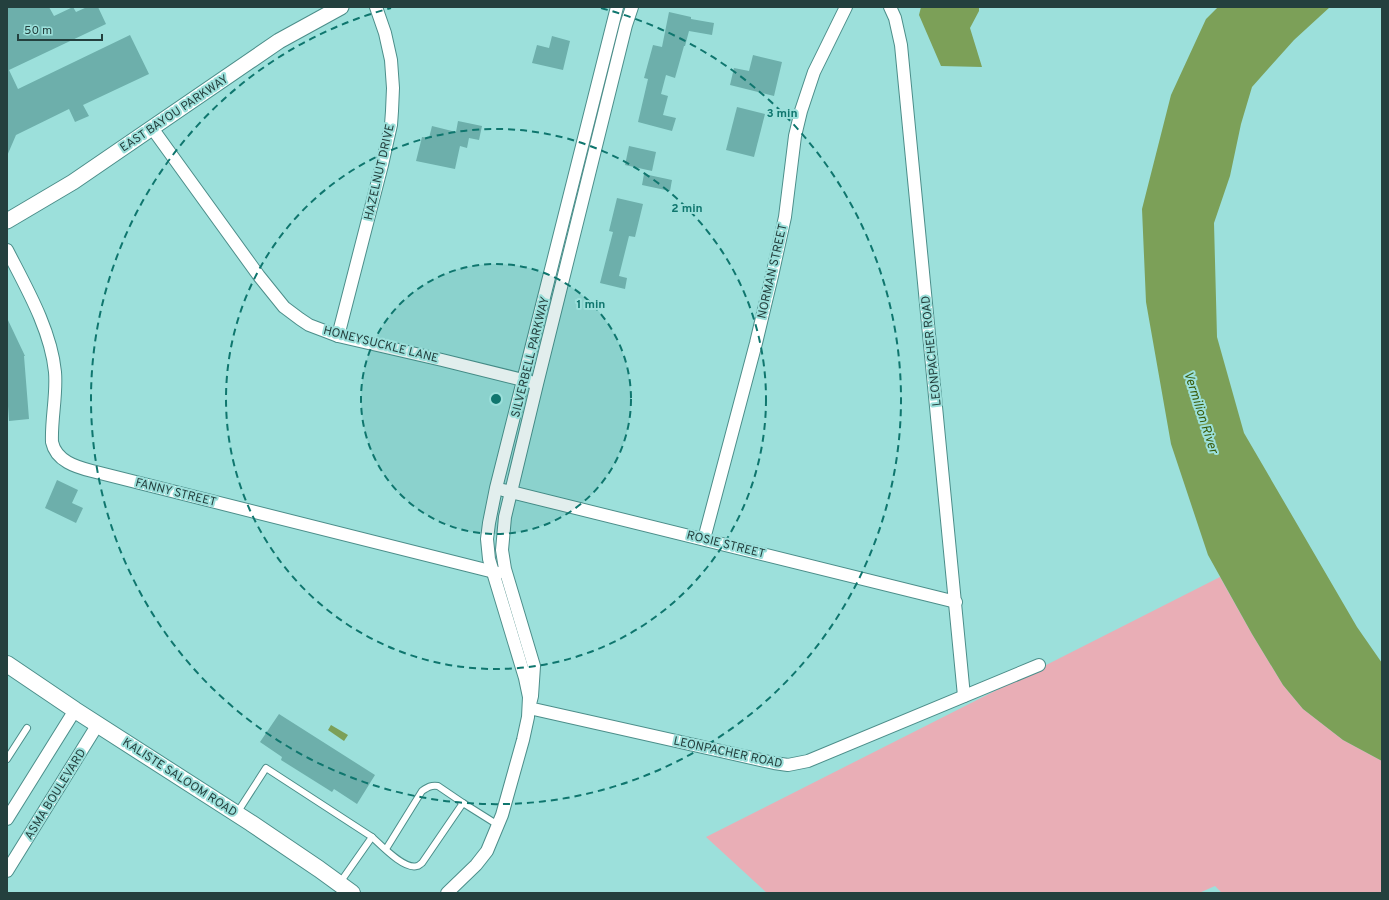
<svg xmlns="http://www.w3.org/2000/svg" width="1389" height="900" viewBox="0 0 1389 900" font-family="Overpass,sans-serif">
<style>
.green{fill:#e9aeb6}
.water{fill:#7ca058}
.building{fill:#6dafab}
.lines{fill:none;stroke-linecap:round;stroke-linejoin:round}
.service-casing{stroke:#4c8e8a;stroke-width:8}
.minor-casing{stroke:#4c8e8a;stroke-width:14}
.tertiary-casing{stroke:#4c8e8a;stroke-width:17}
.secondary-casing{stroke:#4c8e8a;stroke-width:18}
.service{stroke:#fff;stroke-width:6}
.minor{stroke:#fff;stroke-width:12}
.tertiary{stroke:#fff;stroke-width:15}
.secondary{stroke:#fff;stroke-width:16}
.ring{fill:none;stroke:#0f766e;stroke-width:2;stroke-dasharray:7 5}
.labels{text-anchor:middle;stroke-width:4;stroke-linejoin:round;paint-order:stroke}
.street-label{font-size:12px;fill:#24403e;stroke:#9ce0db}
.water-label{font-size:13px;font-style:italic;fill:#395a09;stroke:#9ce0db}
.centre{fill:#0f766e;stroke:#9ce0db;stroke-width:2}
.ring-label{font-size:12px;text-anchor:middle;font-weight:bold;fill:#0f766e;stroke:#9ce0db;stroke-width:4;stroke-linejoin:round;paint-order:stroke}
</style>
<rect width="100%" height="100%" fill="#9ce0db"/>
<path class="green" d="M1220,577L1252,634L1283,685L1303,709L1343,740L1382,761V893H1222L1215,886L1199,893H767L706,837Z"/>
<g class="water">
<path d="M921,7H979V11L970,28L982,67L941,66L919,15Z"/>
<path d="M1218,7H1330L1294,40L1252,87L1241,124L1230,176L1214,223L1217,337L1244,433L1357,627L1382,663V761L1343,740L1303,709L1283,685L1252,634L1208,555L1171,444L1146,302L1142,209L1171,95L1206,19Z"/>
<path d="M331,725L348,735L344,741L328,730Z"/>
</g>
<g class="building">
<path d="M7,7H49L54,16L73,7L76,12L87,7H98L106,24L9,70L18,89L130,35L149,74L83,105L89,116L75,122L69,109L16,135L7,156Z"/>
<path d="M669,12L691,17V19L714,23L712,35L689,31L685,46H684L675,78L666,75L661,94L668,96L663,115L676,118L672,131L638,122L648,79L644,78L653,45L662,47Z"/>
<path d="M552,36L570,41L563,70L532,63L537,45L549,48Z"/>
<path d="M753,55L782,62L774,96L730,85L734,68L749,71Z"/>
<path d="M737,107L765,114L754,157L726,150Z"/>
<path d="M458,121L482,126L479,140L469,138L467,148L460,146L455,169L416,161L422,137L429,138L432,126L456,132Z"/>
<path d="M629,146L656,152L652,171L625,165Z"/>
<path d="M644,174L672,180L670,191L642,185Z"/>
<path d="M617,198L643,204L635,237L629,236L619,276L627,278L625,289L600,283L613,232L609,231Z"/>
<path d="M7,318L25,356H24L29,419L9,421L7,391Z"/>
<path d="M57,480L78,490L72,503L83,508L76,523L45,508Z"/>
<path d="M279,714L375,775L357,804L334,789L332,792L281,760L282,757L260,742Z"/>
</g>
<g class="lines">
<g class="service-casing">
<g id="service">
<path d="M7,759L27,728"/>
<path d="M237,813L266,768L372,837L339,884"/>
<path d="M372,837C381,845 404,870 417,866C419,866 420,864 422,863L463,803L498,825"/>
<path d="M386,849L422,791C428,787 431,785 438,786L463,803"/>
</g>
</g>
<g class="minor-casing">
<g id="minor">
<path d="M632,7L626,25L537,384L505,517L502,550L505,569L534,666L532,696L529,708L774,763L788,765L808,761L1039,665"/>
<path d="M890,7L895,18L901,45L964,696"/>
<path d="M152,128L259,276L284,307L300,319L309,325L338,336L442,360L531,382"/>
<path d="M7,250C26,287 51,330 55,372C57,395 51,419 52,442C56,461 76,467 92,471L498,573"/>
<path d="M338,336L382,165L391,125L392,111L393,88L391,60L385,33L376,7"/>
<path d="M503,490L956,602"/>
<path d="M704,539L756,343L772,276L785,217L795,136L801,111L814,72L846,7"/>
<path d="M7,819L75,710"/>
<path d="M7,871L98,724"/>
<path d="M447,893L476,865L487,851L502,815L523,740L528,717L529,697L525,678L489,559L487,539L489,523L496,488L617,7"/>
</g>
</g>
<g class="tertiary-casing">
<path id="tertiary" d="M7,221L73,182L279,41L341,7"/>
</g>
<g class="secondary-casing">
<path id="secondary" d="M7,664L75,710L251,823L319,869L352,893"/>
</g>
<use href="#service" class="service"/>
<use href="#minor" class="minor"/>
<use href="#tertiary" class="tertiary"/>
<use href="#secondary" class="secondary"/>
</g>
<circle cx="496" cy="399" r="135" fill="#0f766e" fill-opacity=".12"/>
<g class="ring">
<circle cx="496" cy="399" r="135"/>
<circle cx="496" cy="399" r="270"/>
<path d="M601 8A405 405 0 1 1 391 8"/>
</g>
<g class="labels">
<g class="street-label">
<text transform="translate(174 113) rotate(-34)" y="4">EAST BAYOU PARKWAY</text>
<text transform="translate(379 172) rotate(-77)" y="4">HAZELNUT DRIVE</text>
<text transform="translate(772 271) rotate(-77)" y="4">NORMAN STREET</text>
<text transform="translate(381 344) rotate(14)" y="4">HONEYSUCKLE LANE</text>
<text transform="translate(931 351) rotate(-96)" y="4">LEONPACHER ROAD</text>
<text transform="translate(530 357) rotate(-76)" y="4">SILVERBELL PARKWAY</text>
<text transform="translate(176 492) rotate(14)" y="4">FANNY STREET</text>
<text transform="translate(726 544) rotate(14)" y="4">ROSIE STREET</text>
<text transform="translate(728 752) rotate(12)" y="4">LEONPACHER ROAD</text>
<text transform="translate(180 777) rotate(33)" y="4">KALISTE SALOOM ROAD</text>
<text transform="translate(55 794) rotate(-58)" y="4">ASMA BOULEVARD</text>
</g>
<g class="water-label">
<text transform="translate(1202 412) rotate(72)" y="5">Vermilion River</text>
</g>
</g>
<circle cx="496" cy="399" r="6" class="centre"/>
<g class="ring-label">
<text x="782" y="117">3 min</text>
<text x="687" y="212">2 min</text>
<text x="591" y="308">1 min</text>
</g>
<rect width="1389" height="900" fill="none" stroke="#24403e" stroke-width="16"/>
<path d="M18 34v6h84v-6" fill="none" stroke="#24403e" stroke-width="2"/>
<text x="24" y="34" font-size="12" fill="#24403e" stroke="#9ce0db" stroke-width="3" paint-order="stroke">50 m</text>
</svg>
